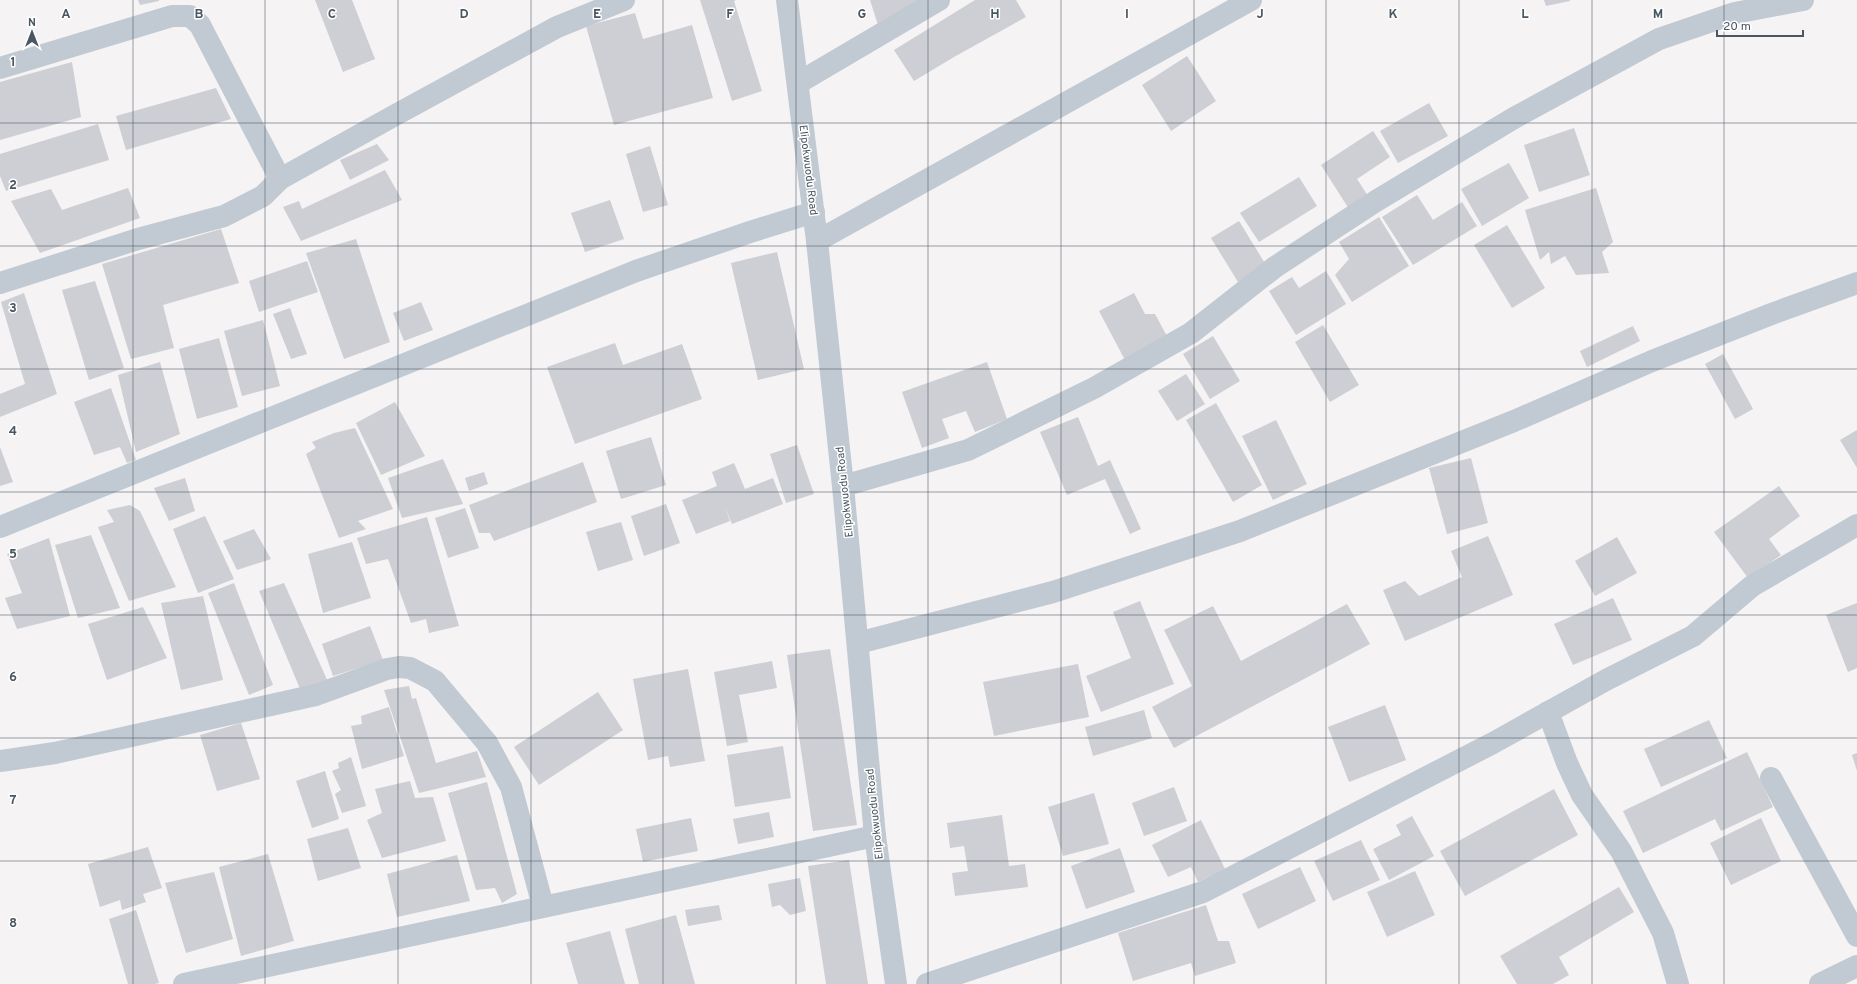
<svg xmlns="http://www.w3.org/2000/svg" width="1857" height="984" viewBox="0 0 1857 984" font-family="Overpass,sans-serif">
<style>
.building{fill:#cdcfd5}
.lines{fill:none;stroke-linecap:round;stroke-linejoin:round}
.minor{stroke:#c1cad2;stroke-width:22}
.tertiary{stroke:#c1cad2;stroke-width:22}
.grid{fill:none;stroke:#4a5661;stroke-width:1;stroke-opacity:0.55}
.labels{text-anchor:middle;stroke-width:3;stroke-linejoin:round;paint-order:stroke}
.street-label{font-size:11px;fill:#4a5661;stroke:#fff}
.grid-label{font-size:13px;text-anchor:middle;font-weight:bold;fill:#4a5661;stroke:#fff;stroke-width:3;stroke-linejoin:round;paint-order:stroke}
</style>
<rect width="100%" height="100%" fill="#f5f3f3"/>
<g class="building">
<path d="M138,0H159V1L140,5Z"/>
<path d="M315,0H352L375,59L343,72Z"/>
<path d="M700,0H736L734,1L762,91L732,101Z"/>
<path d="M870,0H924L878,25Z"/>
<path d="M975,0H1016L1026,17L954,57L914,81L894,50Z"/>
<path d="M1544,0H1570V1L1546,6Z"/>
<path d="M635,13L643,39L692,25L713,98L614,125L586,26Z"/>
<path d="M1187,56L1216,101L1171,131L1142,85Z"/>
<path d="M72,62L81,117L0,140V82Z"/>
<path d="M216,88L231,119L126,150L116,116Z"/>
<path d="M1429,103L1448,136L1398,163L1380,131Z"/>
<path d="M98,124L109,160L6,191L0,176V154Z"/>
<path d="M1574,128L1590,175L1539,192L1524,145Z"/>
<path d="M1373,131L1390,157L1357,179L1368,196L1349,209L1321,165Z"/>
<path d="M377,144L389,160L350,180L340,160Z"/>
<path d="M650,146L668,205L643,212L626,154Z"/>
<path d="M1509,163L1529,198L1482,226L1461,189Z"/>
<path d="M385,170L402,200L301,241L283,207L299,201L302,209Z"/>
<path d="M1299,177L1317,206L1259,242L1240,213Z"/>
<path d="M128,188L140,218L40,253L11,201L51,189L62,210Z"/>
<path d="M1596,188L1613,242L1602,252L1609,273L1576,275L1565,256L1551,264L1549,252L1540,260L1525,210Z"/>
<path d="M1417,195L1433,220L1462,202L1477,226L1413,265L1382,217Z"/>
<path d="M610,200L624,239L585,252L571,213Z"/>
<path d="M1379,217L1409,266L1352,302L1335,275L1349,259L1339,242Z"/>
<path d="M1239,221L1266,265L1238,282L1211,238Z"/>
<path d="M1507,225L1545,288L1512,308L1474,245Z"/>
<path d="M221,229L239,283L163,305L174,348L131,359L102,264Z"/>
<path d="M356,239L390,342L344,359L306,253Z"/>
<path d="M777,252L804,369L758,380L731,263Z"/>
<path d="M307,261L318,292L259,312L249,281Z"/>
<path d="M1326,271L1346,304L1296,335L1269,291L1292,277L1299,288Z"/>
<path d="M95,281L124,368L89,380L62,290Z"/>
<path d="M24,293L57,394L0,417V394L25,384L1,302Z"/>
<path d="M1134,293L1145,314H1155L1169,340L1126,362L1099,311Z"/>
<path d="M421,302L433,330L404,341L393,313Z"/>
<path d="M290,308L307,354L291,359L273,314Z"/>
<path d="M263,320L280,386L242,396L224,331Z"/>
<path d="M1323,325L1359,385L1330,402L1295,342Z"/>
<path d="M1633,326L1640,341L1587,367L1580,351Z"/>
<path d="M1213,336L1240,381L1210,399L1183,354Z"/>
<path d="M219,338L238,407L197,419L179,349Z"/>
<path d="M615,343L623,365L682,344L702,399L575,444L547,367Z"/>
<path d="M1723,354L1753,409L1735,419L1705,364Z"/>
<path d="M160,362L180,434L136,452L118,375Z"/>
<path d="M987,362L1007,419L975,432L966,411L942,419L949,438L922,448L902,392Z"/>
<path d="M1186,374L1205,404L1177,421L1158,391Z"/>
<path d="M111,388L136,460L127,463L120,447L94,455L74,402Z"/>
<path d="M395,402L425,456L381,475L356,423Z"/>
<path d="M1216,403L1262,485L1233,502L1186,420Z"/>
<path d="M1078,417L1098,466L1110,460L1141,529L1130,534L1105,479L1067,495L1040,432Z"/>
<path d="M1276,420L1307,484L1273,500L1242,436Z"/>
<path d="M355,428L393,509L358,521L366,529L339,538L306,454L316,448L312,442L334,433Z"/>
<path d="M1857,430V468L1840,440Z"/>
<path d="M651,437L666,485L621,499L606,451Z"/>
<path d="M797,445L814,494L786,503L770,454Z"/>
<path d="M0,447L13,482L0,486Z"/>
<path d="M1471,458L1488,523L1447,534L1429,468Z"/>
<path d="M443,459L463,504L402,518L388,478Z"/>
<path d="M583,462L597,502L494,541L490,533H479L469,505Z"/>
<path d="M734,463L745,489L773,478L783,504L732,524L725,507L730,521L696,534L682,500L717,486L712,472Z"/>
<path d="M484,472L488,484L469,491L465,478Z"/>
<path d="M185,478L195,511L169,521L154,488Z"/>
<path d="M1779,486L1800,516L1769,539L1781,555L1748,578L1714,532Z"/>
<path d="M666,504L680,543L644,556L631,516Z"/>
<path d="M130,505L140,511L176,587L129,601L98,527L114,522L107,510Z"/>
<path d="M465,508L479,548L448,558L435,518Z"/>
<path d="M205,516L234,579L198,593L173,529Z"/>
<path d="M427,517L459,626L429,633L426,619L411,623L388,559L366,564L357,538Z"/>
<path d="M621,522L633,560L598,571L586,532Z"/>
<path d="M254,529L271,559L237,570L223,541Z"/>
<path d="M91,535L120,608L78,618L55,545Z"/>
<path d="M1488,536L1513,595L1405,641L1383,590L1405,581L1419,596L1462,577L1451,551Z"/>
<path d="M1617,537L1637,573L1595,596L1575,561Z"/>
<path d="M49,538L70,616L17,629L5,598L22,593L7,554Z"/>
<path d="M352,542L371,598L323,613L308,554Z"/>
<path d="M234,583L273,685L249,695L208,593Z"/>
<path d="M284,583L328,682L301,691L259,591Z"/>
<path d="M203,596L223,680L181,690L161,603Z"/>
<path d="M1613,598L1632,640L1573,665L1554,624Z"/>
<path d="M1140,601L1174,684L1101,712L1086,676L1131,658L1113,612Z"/>
<path d="M1857,603V668L1848,672L1826,615Z"/>
<path d="M1347,604L1370,644L1174,748L1152,707L1192,686L1164,630L1213,606L1241,661Z"/>
<path d="M143,607L167,658L107,680L88,624Z"/>
<path d="M370,626L383,660L333,676L322,644Z"/>
<path d="M830,649L857,825L813,831L787,655Z"/>
<path d="M772,661L777,688L739,695L748,742L727,746L714,672Z"/>
<path d="M1078,664L1089,717L994,736L983,682Z"/>
<path d="M688,669L705,761L670,767L668,756L648,760L633,679Z"/>
<path d="M409,686L412,699L416,698L436,763L477,751L486,777L419,793L384,690Z"/>
<path d="M598,692L623,730L539,785L514,747Z"/>
<path d="M1385,705L1406,760L1349,782L1328,727Z"/>
<path d="M389,707L404,756L362,769L351,726L362,724L361,716Z"/>
<path d="M1144,710L1152,738L1093,756L1085,727Z"/>
<path d="M1709,720L1727,758L1661,787L1644,749Z"/>
<path d="M241,723L260,779L217,791L200,735Z"/>
<path d="M783,746L791,798L735,807L727,755Z"/>
<path d="M1747,752L1773,807L1721,831L1715,819L1643,853L1623,811Z"/>
<path d="M1857,753V771L1852,755Z"/>
<path d="M351,757L366,806L342,813L335,794L341,790L332,771L339,768L338,763Z"/>
<path d="M325,771L339,819L312,828L296,781Z"/>
<path d="M410,781L415,798L433,797L446,841L382,858L367,820L382,813L375,789Z"/>
<path d="M487,782L517,894L502,903L495,888L476,890L448,793Z"/>
<path d="M1174,787L1187,821L1144,836L1132,803Z"/>
<path d="M1554,789L1578,835L1465,896L1440,851Z"/>
<path d="M1094,793L1109,844L1063,856L1048,807Z"/>
<path d="M769,812L774,837L738,844L733,819Z"/>
<path d="M1002,815L1009,866L1025,864L1028,887L955,896L952,873L968,871L964,846L950,848L947,823Z"/>
<path d="M1412,816L1434,856L1389,880L1373,849L1401,835L1396,825Z"/>
<path d="M691,818L698,851L643,862L636,829Z"/>
<path d="M1761,818L1781,861L1731,885L1710,843Z"/>
<path d="M1201,820L1225,869L1198,882L1191,867L1168,877L1152,845Z"/>
<path d="M348,828L361,868L318,881L307,839Z"/>
<path d="M1361,840L1380,880L1333,901L1314,861Z"/>
<path d="M148,847L162,888L143,894L146,902L122,910L120,900L100,907L88,864Z"/>
<path d="M1120,848L1135,892L1086,909L1071,866Z"/>
<path d="M268,854L294,941L241,956L219,867Z"/>
<path d="M457,855L470,901L397,917L387,874Z"/>
<path d="M849,860L868,984H826L808,866Z"/>
<path d="M1300,867L1316,901L1258,929L1242,894Z"/>
<path d="M1415,871L1435,915L1387,937L1367,892Z"/>
<path d="M214,872L233,939L186,953L165,883Z"/>
<path d="M800,878L806,911L790,915L780,905L772,907L768,884Z"/>
<path d="M1619,887L1634,912L1559,957L1569,975L1553,984H1517L1500,956Z"/>
<path d="M719,905L722,920L688,926L685,910Z"/>
<path d="M1206,905L1218,941H1229L1236,963L1195,976L1191,963L1133,981L1118,933Z"/>
<path d="M136,910L159,983L155,984H128L109,919Z"/>
<path d="M676,915L695,984H639L625,929Z"/>
<path d="M610,931L625,984H578L566,943Z"/>
</g>
<g class="lines">
<g class="minor">
<path d="M0,68L172,16H190L200,25L280,179"/>
<path d="M798,83L939,0"/>
<path d="M817,241L1251,0"/>
<path d="M0,283L138,239L224,216L263,196L280,179L399,113L557,27L624,0"/>
<path d="M843,486L968,450L1094,388L1191,333L1275,267L1376,201L1514,118L1659,39L1735,13L1803,0"/>
<path d="M0,527L636,271L750,232L814,212"/>
<path d="M858,643L1053,592L1240,531L1514,421L1652,361L1774,313L1857,283"/>
<path d="M1548,712L1567,763L1582,795L1621,851L1663,933L1678,984"/>
<path d="M0,761L55,753L316,695L387,669L399,667L410,668L435,681L487,743L511,787L543,906"/>
<path d="M1771,778L1857,936"/>
<path d="M184,984L875,836"/>
<path d="M927,984L1203,892L1493,743L1606,680L1693,636L1752,586L1857,525"/>
<path d="M1820,984L1857,966"/>
</g>
<path class="tertiary" d="M787,0L817,241L843,486L875,836L896,984"/>
</g>
<path class="grid" d="M133,0V984M265,0V984M398,0V984M531,0V984M663,0V984M796,0V984M928,0V984M1061,0V984M1194,0V984M1326,0V984M1459,0V984M1592,0V984M1724,0V984M0,123H1857M0,246H1857M0,369H1857M0,492H1857M0,615H1857M0,738H1857M0,861H1857"/>
<g class="labels">
<g class="street-label">
<text transform="translate(809 170) rotate(83)" y="4">Elipokwuodu Road</text>
<text transform="translate(844 492) rotate(-96)" y="4">Elipokwuodu Road</text>
<text transform="translate(874 814) rotate(-96)" y="4">Elipokwuodu Road</text>
</g>
</g>
<g class="grid-label">
<text x="66" y="18">A</text>
<text x="199" y="18">B</text>
<text x="332" y="18">C</text>
<text x="464" y="18">D</text>
<text x="597" y="18">E</text>
<text x="730" y="18">F</text>
<text x="862" y="18">G</text>
<text x="995" y="18">H</text>
<text x="1127" y="18">I</text>
<text x="1260" y="18">J</text>
<text x="1393" y="18">K</text>
<text x="1525" y="18">L</text>
<text x="1658" y="18">M</text>
<text x="13" y="66">1</text>
<text x="13" y="189">2</text>
<text x="13" y="312">3</text>
<text x="13" y="435">4</text>
<text x="13" y="558">5</text>
<text x="13" y="681">6</text>
<text x="13" y="804">7</text>
<text x="13" y="927">8</text>
</g>
<g transform="translate(32 32)" stroke="#ffffff" stroke-width="3" paint-order="stroke">
<path d="M0-3L7 15L0 10L-7 15Z" fill="#4a5661"/>
<text y="-6" font-size="11" font-weight="bold" text-anchor="middle" fill="#4a5661">N</text>
</g>
<path d="M1717 30v6h86v-6" fill="none" stroke="#4a5661" stroke-width="2"/>
<text x="1723" y="30" font-size="12" fill="#4a5661" stroke="#ffffff" stroke-width="3" paint-order="stroke">20 m</text>
</svg>
